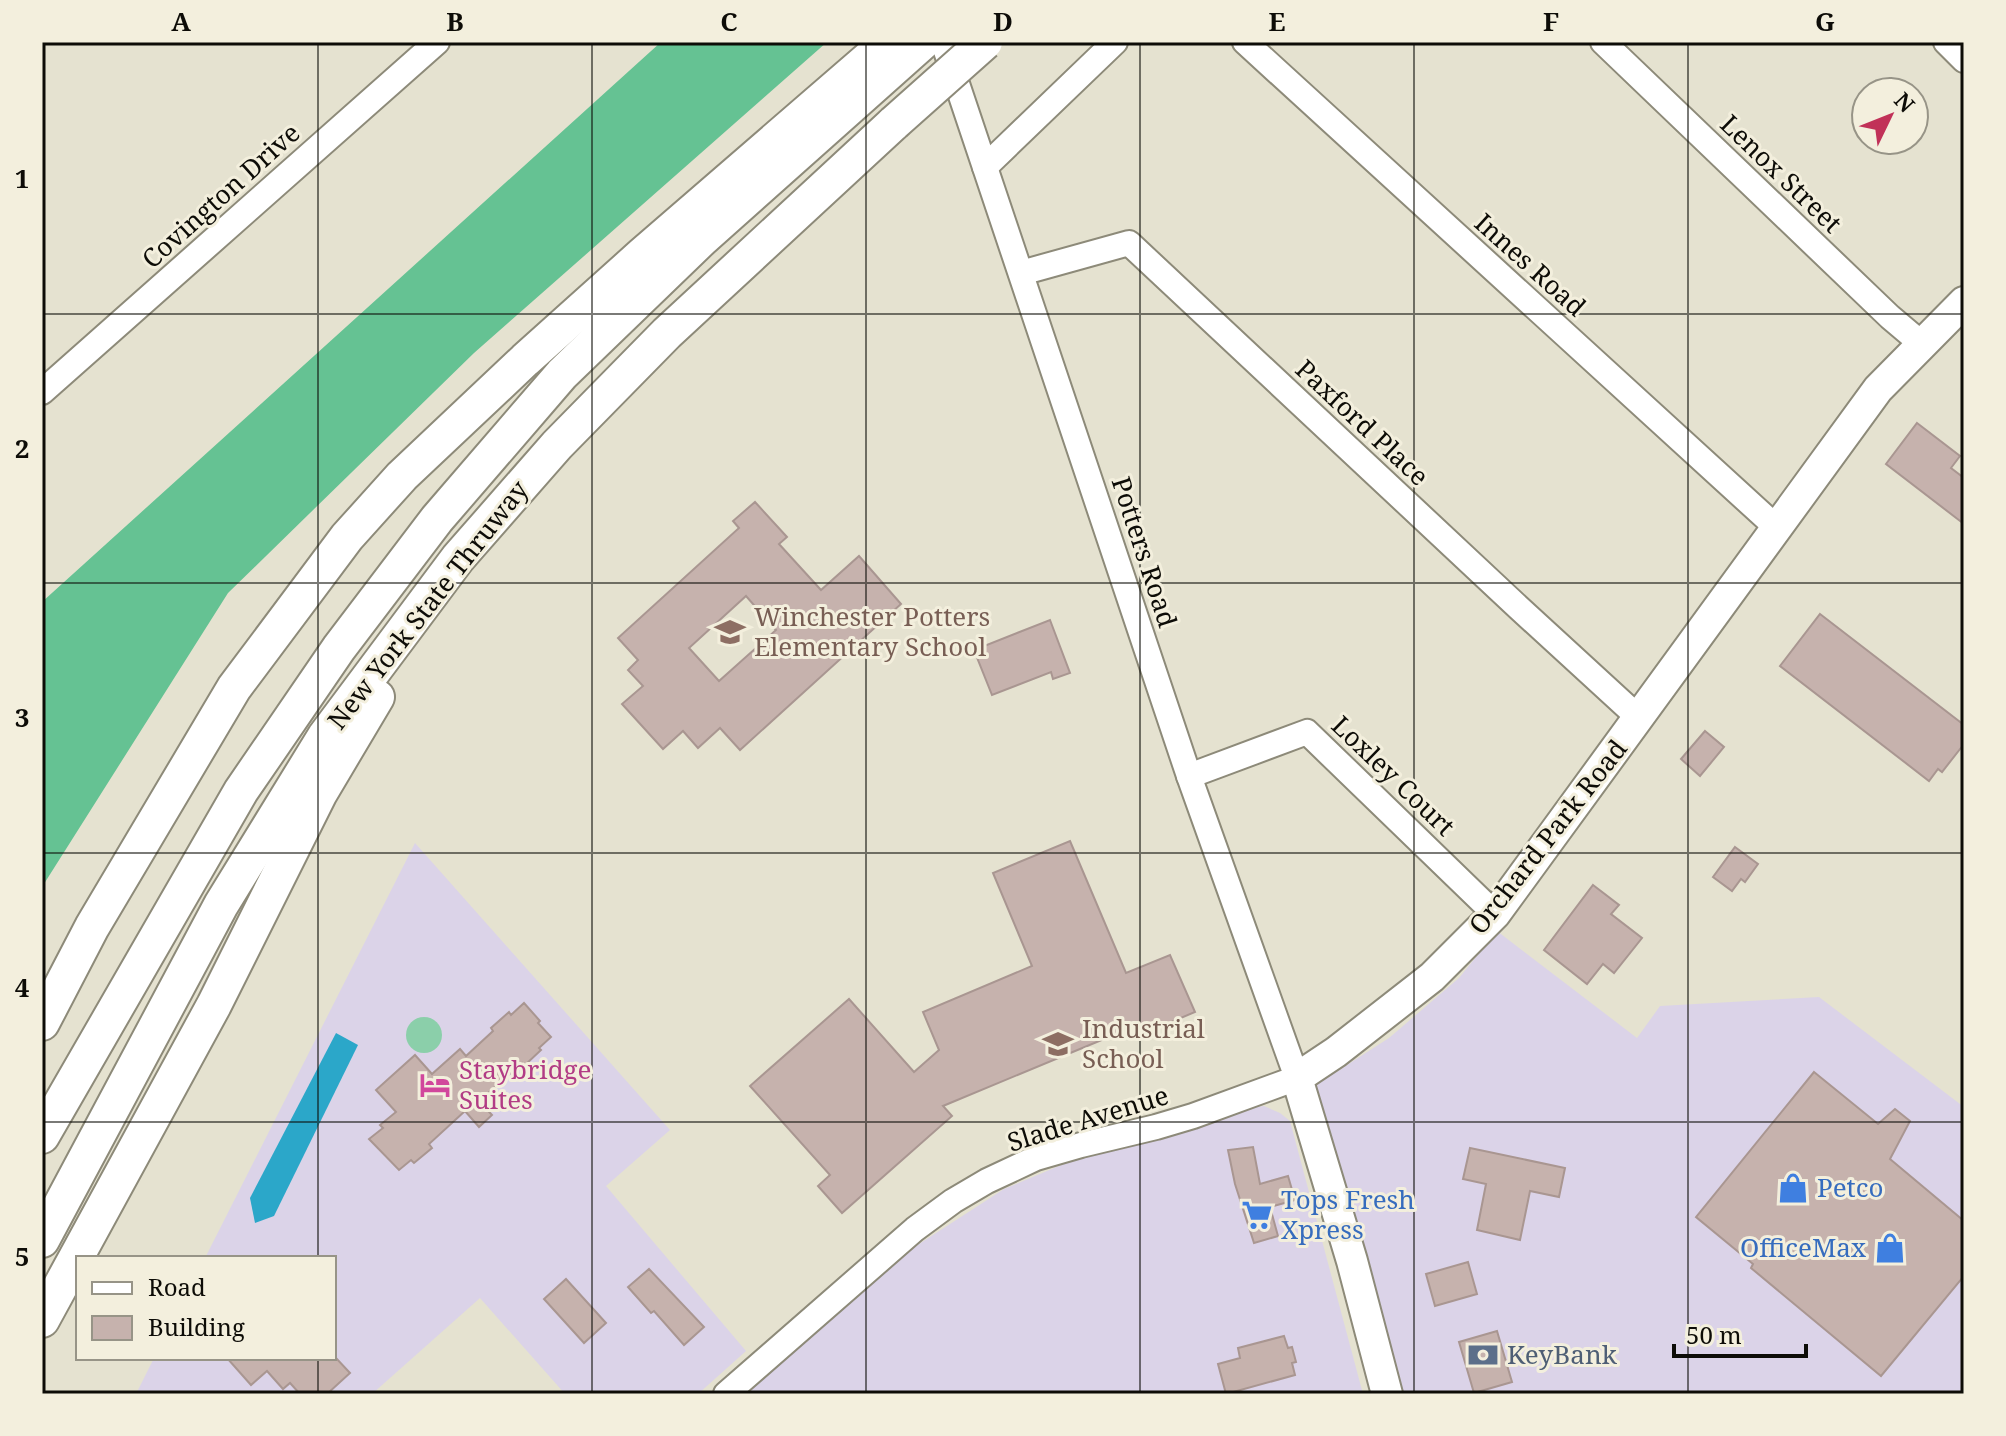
<svg xmlns="http://www.w3.org/2000/svg" width="2006" height="1436" viewBox="0 0 2006 1436" font-family="'Noto Serif',serif">
<style>
.commercial{fill:#dbd3e8}
.green{fill:#8bcfaa}
.forest{fill:#65c293}
.water{fill:#2ba7c9}
.building{fill:#c6b2ad;stroke:#a99691;stroke-width:2;fill-rule:evenodd}
.lines{fill:none;stroke-linecap:round;stroke-linejoin:round}
.minor-casing{stroke:#8d8a79;stroke-width:28}
.major-casing{stroke:#8d8a79;stroke-width:34}
.highway-casing{stroke:#8d8a79;stroke-width:38}
.minor{stroke:#fff;stroke-width:24}
.major{stroke:#fff;stroke-width:30}
.highway{stroke:#fff;stroke-width:34}
.highway-bridge-casing{stroke:#8d8a79;stroke-width:38;stroke-linecap:butt}
.highway-bridge{stroke:#fff;stroke-width:34}
.grid{fill:none;stroke:#0d0c07;stroke-width:2;stroke-opacity:0.55}
.labels{text-anchor:middle;stroke-width:6;stroke-linejoin:round;paint-order:stroke}
.street-label{font-size:26px;fill:#0d0c07;stroke:#f3efdd}
.education-label{font-size:26px;fill:#785e54;stroke:#f3efdd;text-anchor:start}
.hotel-label{font-size:26px;fill:#b23c85;stroke:#f3efdd;text-anchor:start}
.shop-label{font-size:26px;fill:#366cbe;stroke:#f3efdd;text-anchor:start}
.service-label{font-size:26px;fill:#4e5e75;stroke:#f3efdd;text-anchor:start}
.neatline{fill:none;stroke:#0d0c07;stroke-width:3}
.grid-label{font-size:26px;text-anchor:middle;font-weight:bold;fill:#0d0c07}
</style>
<rect width="100%" height="100%" fill="#e5e2d0"/>
<g class="commercial">
<path d="M415,843L670,1130L606,1186L746,1351L698,1394H565L480,1298L372,1394H136L154,1358H334V1258H205Z"/>
<path d="M1497,931L1637,1038L1660,1006L1819,997L1964,1107V1394H1401L1316,1085L1389,1038L1459,978Z"/>
<path d="M1264,1106L1280,1113L1290,1121L1363,1394H741L916,1246L1004,1189L1071,1161L1249,1108Z"/>
</g>
<circle class="green" cx="424" cy="1035" r="18"/>
<path class="forest" d="M661,42H827L474,353L228,593L42,887V602Z"/>
<path class="water" d="M336,1033L358,1045L274,1216L255,1223L250,1198Z"/>
<g class="building">
<path d="M1917,423L1960,456L1951,468L1964,478V524L1886,464Z"/>
<path d="M755,502L787,537L779,544L821,590L859,556L901,604L740,750L720,728L698,748L683,731L663,749L622,704L643,686L628,670L638,660L618,638L739,528L733,521ZM746,596L776,630L719,681L689,648Z"/>
<path d="M1820,614L1964,725V744L1942,772L1938,769L1929,781L1780,666Z"/>
<path d="M1050,620L1070,673L1053,679L1051,672L992,695L974,650Z"/>
<path d="M1705,731L1724,747L1700,776L1681,759Z"/>
<path d="M1070,841L1126,973L1170,955L1195,1012L1145,1033L1137,1039L1128,1029L943,1106L952,1116L842,1213L818,1186L830,1175L750,1086L849,999L914,1072L939,1050L923,1012L1032,966L993,873Z"/>
<path d="M1735,847L1758,864L1745,882L1741,879L1732,891L1713,877Z"/>
<path d="M1593,885L1619,905L1611,914L1642,938L1614,973L1603,964L1587,984L1544,950Z"/>
<path d="M524,1003L540,1021L538,1023L551,1037L539,1048L541,1050L524,1066L522,1063L479,1101L492,1115L479,1127L465,1111L429,1144L432,1148L414,1163L411,1160L399,1170L369,1139L383,1128L380,1125L396,1112L376,1090L415,1055L432,1074L460,1049L466,1056L493,1031L491,1028L509,1012L511,1015Z"/>
<path d="M1814,1072L1878,1124L1895,1109L1910,1121L1890,1159L1964,1221V1276L1881,1376L1751,1268L1753,1264L1696,1217Z"/>
<path d="M1253,1147L1260,1184L1288,1176L1295,1200L1270,1207L1278,1236L1254,1243L1235,1184L1228,1150Z"/>
<path d="M1470,1148L1565,1168L1559,1197L1530,1191L1520,1240L1477,1230L1486,1184L1463,1179Z"/>
<path d="M1468,1262L1477,1294L1435,1306L1426,1274Z"/>
<path d="M649,1269L704,1327L684,1345L654,1311L651,1313L628,1287Z"/>
<path d="M566,1279L606,1323L584,1343L544,1299Z"/>
<path d="M1497,1331L1512,1382L1474,1393L1459,1342Z"/>
<path d="M1284,1336L1288,1348L1292,1347L1296,1362L1292,1363L1295,1375L1226,1394L1218,1364L1240,1358L1238,1348Z"/>
<path d="M227,1358H336L350,1373L327,1394H300L290,1383L283,1389L267,1371L251,1385Z"/>
</g>
<g class="lines">
<g class="minor-casing">
<g id="minor">
<path d="M1245,42L1777,528"/>
<path d="M1603,42L1890,317L1922,344"/>
<path d="M1946,42L1964,60"/>
<path d="M985,167L1115,42"/>
<path d="M1021,273L1129,243L1519,608L1639,718"/>
<path d="M42,392L437,42"/>
<path d="M1189,776L1307,732L1495,914"/>
<path d="M726,1394L915,1229L953,1201L987,1181L1036,1158L1081,1145L1156,1127L1193,1116L1297,1078L1189,776L943,42"/>
</g>
</g>
<g class="major-casing">
<path id="major" d="M1387,1394L1352,1261L1297,1078L1336,1052L1432,977L1495,914L1878,389L1964,302"/>
</g>
<g class="highway-casing">
<g id="highway">
<path d="M42,1023L92,927L234,688L347,537L402,476L525,360L642,255L888,42"/>
<path d="M42,1136L241,791L339,648L437,519L562,374L702,239L923,42"/>
<path d="M42,1240L221,905L325,736L458,558L557,445L667,333L894,123"/>
<path d="M42,1320L214,1005L320,793L377,697"/>
</g>
</g>
<use href="#minor" class="minor"/>
<use href="#major" class="major"/>
<use href="#highway" class="highway"/>
<g class="highway-bridge-casing">
<path id="highway-bridge" d="M894,123L985,42"/>
</g>
<use href="#highway-bridge" class="highway-bridge"/>
</g>
<path class="grid" d="M318,42V1258M592,42V1394M866,42V1394M1140,42V1394M1414,42V1394M1688,42V1394M42,314H1964M42,583H1964M42,853H1964M42,1122H1964M318,1358V1394"/>
<defs>
<g id="school-bare" transform="scale(2.4)"><path d="M0-5L7-2L0 1L-7-2ZM-4 1L0 2.5L4 1V4Q0 6-4 4Z" fill="#8d6e63" stroke="#f3efdd" stroke-width="2.5" paint-order="stroke"/></g>
<g id="hotel-bare" transform="scale(2.4)"><path d="M-6-4.5h1.5V1H6V5H4.5V3h-9V5H-6ZM-4 0a1.8 1.8 0 1 1 3.6 0ZM.5 0V-2.5h3Q6-2.5 6 0Z" fill="#d1479c" stroke="#f3efdd" stroke-width="2.5" paint-order="stroke"/></g>
<g id="shop-bare" transform="scale(2.4)"><path d="M-5-2.5h2.3a2.7 3.5 0 0 1 5.4 0H5L5.5 6h-11ZM-1.5-2.5h3a1.5 2.3 0 0 0-3 0Z" fill="#3f7fe0" stroke="#f3efdd" stroke-width="2.5" paint-order="stroke"/></g>
<g id="supermarket-bare" transform="scale(2.4)"><path d="M-6-5.5h2.5l.6 2H6L4.5 2H-2.5L-4.4-4H-6ZM-1.5 3.2a1.3 1.3 0 1 0 .1 0ZM3 3.2a1.3 1.3 0 1 0 .1 0Z" fill="#3f7fe0" stroke="#f3efdd" stroke-width="2.5" paint-order="stroke"/></g>
<g id="bank-bare" transform="scale(2.4)"><path d="M-6-4H6V4H-6ZM0-2.3a2.3 2.3 0 1 0 0 4.6a2.3 2.3 0 1 0 0-4.6Z" fill="#5c6f8a" stroke="#f3efdd" stroke-width="2.5" paint-order="stroke"/></g>
</defs>
<g fill-rule="evenodd">
<use href="#school-bare" x="730" y="632"/>
<use href="#school-bare" x="1058" y="1044"/>
<use href="#hotel-bare" x="435" y="1085"/>
<use href="#shop-bare" x="1793" y="1188"/>
<use href="#supermarket-bare" x="1257" y="1215"/>
<use href="#shop-bare" x="1890" y="1248"/>
<use href="#bank-bare" x="1483" y="1355"/>
</g>
<g class="labels">
<g class="street-label">
<text transform="translate(1781 174) rotate(44)" y="9">Lenox Street</text>
<text transform="translate(221 196) rotate(-42)" y="9">Covington Drive</text>
<text transform="translate(1530 265) rotate(42)" y="9">Innes Road</text>
<text transform="translate(1362 423) rotate(43)" y="9">Paxford Place</text>
<text transform="translate(1144 552) rotate(72)" y="9">Potters Road</text>
<text transform="translate(428 605) rotate(-52)" y="9">New York State Thruway</text>
<text transform="translate(1393 776) rotate(44)" y="9">Loxley Court</text>
<text transform="translate(1548 837) rotate(-52)" y="9">Orchard Park Road</text>
<text transform="translate(1088 1119) rotate(-17)" y="9">Slade Avenue</text>
</g>
<g class="education-label">
<text x="754" y="626">Winchester Potters<tspan x="754" dy="30">Elementary School</tspan></text>
<text x="1082" y="1038">Industrial<tspan x="1082" dy="30">School</tspan></text>
</g>
<g class="hotel-label">
<text x="459" y="1079">Staybridge<tspan x="459" dy="30">Suites</tspan></text>
</g>
<g class="shop-label">
<text x="1817" y="1197">Petco</text>
<text x="1281" y="1209">Tops Fresh<tspan x="1281" dy="30">Xpress</tspan></text>
<text x="1866" y="1257" text-anchor="end">OfficeMax</text>
</g>
<g class="service-label">
<text x="1507" y="1364">KeyBank</text>
</g>
</g>
<rect width="2006" height="1436" fill="none" stroke="#f3efdd" stroke-width="88"/>
<rect x="76" y="1256" width="260" height="104" fill="#f3efdd" stroke="#979487" stroke-width="2"/>
<rect x="92" y="1282" width="40" height="12" fill="#ffffff" stroke="#979487" stroke-width="2"/>
<text x="148" y="1296" font-size="24" fill="#0d0c07">Road</text>
<rect x="92" y="1316" width="40" height="24" fill="#c6b2ad" stroke="#979487" stroke-width="2"/>
<text x="148" y="1336" font-size="24" fill="#0d0c07">Building</text>
<g transform="translate(1890 116) rotate(47)"><circle r="38" fill="#f3efdd" stroke="#979487" stroke-width="2"/>
<path d="M0-6L14 30L0 20L-14 30Z" fill="#c13158"/>
<text y="-12" font-size="22" font-weight="bold" text-anchor="middle" fill="#0d0c07">N</text>
</g>
<path d="M1674 1344v12h132v-12" fill="none" stroke="#0d0c07" stroke-width="4"/>
<text x="1686" y="1344" font-size="24" fill="#0d0c07" stroke="#f3efdd" stroke-width="6" paint-order="stroke">50 m</text>
<rect x="44" y="44" width="1918" height="1348" class="neatline"/>
<g class="grid-label">
<text x="181" y="31">A</text>
<text x="455" y="31">B</text>
<text x="729" y="31">C</text>
<text x="1003" y="31">D</text>
<text x="1277" y="31">E</text>
<text x="1551" y="31">F</text>
<text x="1825" y="31">G</text>
<text x="22" y="188">1</text>
<text x="22" y="458">2</text>
<text x="22" y="727">3</text>
<text x="22" y="997">4</text>
<text x="22" y="1266">5</text>
</g>
</svg>
